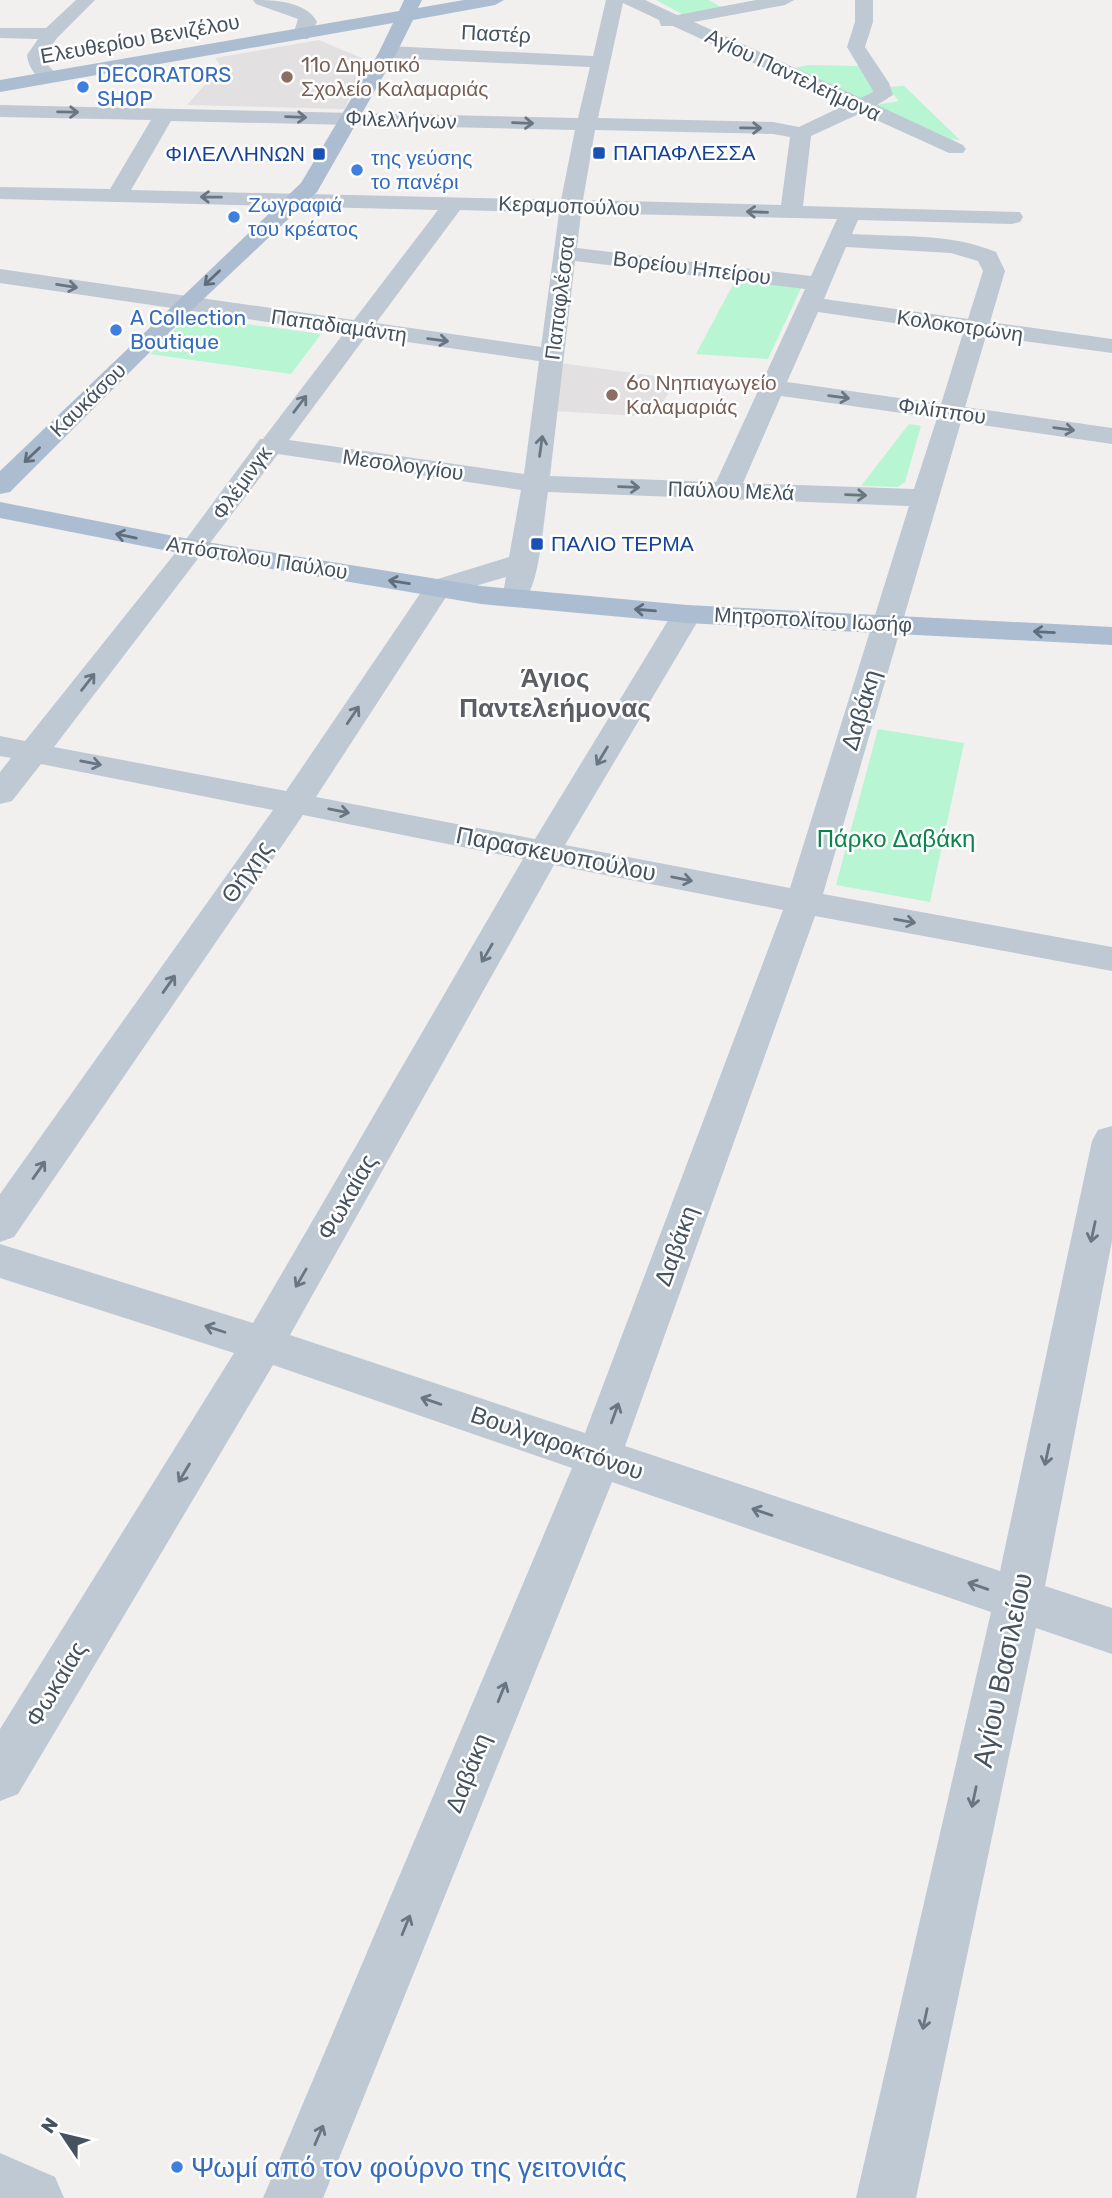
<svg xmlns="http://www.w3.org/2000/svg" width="1112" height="2198" viewBox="0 0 1112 2198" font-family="Rubik,sans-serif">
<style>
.education{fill:#e3e0e1}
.green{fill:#b8f5d2}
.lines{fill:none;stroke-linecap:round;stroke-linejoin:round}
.minor{fill:#bec9d3;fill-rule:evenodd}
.major{fill:#acbdd1;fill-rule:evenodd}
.oneway{stroke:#697682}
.oneway2{stroke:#5f6d7c}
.education-dot{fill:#8d6e63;stroke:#fff;stroke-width:2.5}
.shop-dot{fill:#3f7fe0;stroke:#fff;stroke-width:2.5}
.transit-dot{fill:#1a4fb4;stroke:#fff;stroke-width:2.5}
.labels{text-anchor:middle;stroke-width:5;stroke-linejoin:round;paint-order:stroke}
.far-street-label{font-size:21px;fill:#45525f;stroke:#fff}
.far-education-label{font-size:21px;fill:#785e54;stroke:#fff;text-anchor:start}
.far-shop-label{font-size:21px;fill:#366cbe;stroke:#fff;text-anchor:start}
.far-transit-label{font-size:21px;fill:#164399;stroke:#fff;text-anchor:start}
.street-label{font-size:24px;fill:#45525f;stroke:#fff}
.park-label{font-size:24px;fill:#0c844d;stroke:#fff}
.neighbourhood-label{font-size:26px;font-weight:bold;fill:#5b5f65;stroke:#fff}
.near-street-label{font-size:28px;fill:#45525f;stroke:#fff}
.near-shop-label{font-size:28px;fill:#366cbe;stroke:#fff;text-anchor:start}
</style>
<rect width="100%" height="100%" fill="#f2efef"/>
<g class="education">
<path d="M319,40L364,59L345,109L187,105L208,81L226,73L215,58Z"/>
<path d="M561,363L676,379L655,417L554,411Z"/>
</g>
<g class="green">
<path d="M656,0H709L721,7L682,14Z"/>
<path d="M808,65L858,66L876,87V91L863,100L795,68Z"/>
<path d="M904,86L960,140L950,139L875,105L899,101L887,87Z"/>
<path d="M737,277L802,286L768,359L696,354Z"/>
<path d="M188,316L321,334L291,374L150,354Z"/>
<path d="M909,424L921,426L905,482L898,487L861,486Z"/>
<path d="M878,729L964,743L930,902L836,885Z"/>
</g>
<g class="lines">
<g class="minor">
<path d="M76,0H95L57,38L45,55L46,63L59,77L49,83C37,80 28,67 27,55L38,39L0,38V28H46Z"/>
<path d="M253,0C274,0 306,1 317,22L308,39H296L293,35L298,19L256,4Z"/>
<path d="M606,0H645L677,15L756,0H794L785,5L694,22L861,98L873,92L872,89L847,47L855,22V0H873V22L865,47L889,83L893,95L877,105L963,145L966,149L963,153H949L861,113L811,136L803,206L1020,212L1023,217L1020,222L1012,224L858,220L852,234C900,237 951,233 996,252L1005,271L990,322L1112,339V353L986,336L965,407L1112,428V444L961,422L823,894L1112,947V971L815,916L625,1446L1000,1571L1092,1141L1098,1130L1112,1126V1241L1045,1586L1112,1608V1654L1036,1628L916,2198H856L991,1612L612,1482L323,2198H263L572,1468L273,1365L18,1794L0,1801V1729L234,1353L0,1278V1244L253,1323L523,859L303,815L14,1237L0,1242V1194L273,810L41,764L12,801L0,804V772L11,758L0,756V736L25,741L184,542L260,439H263L344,333L0,283V269L354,320L438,210L0,199V187L110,189L151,120L0,117V105L578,118L590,67L388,58L379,52L388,46L593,56ZM623,3L659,20L661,26H673L845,105L799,127L773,122L598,118ZM171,121L575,130L561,200L131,190ZM595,130L773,134L790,137L781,205L583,200ZM460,210L559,213L541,347L376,323ZM581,213L837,219L811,276L577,248ZM846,247L951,253L978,261L983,271L968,319L824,299ZM575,261L805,289L716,482L550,476ZM818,312L963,333L941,404L787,382ZM366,336L539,361L524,474L289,440ZM781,396L937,418L914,489L743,483ZM278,454L521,490L509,557L428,582L286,791L54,747ZM548,492L909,506L790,888L565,845L702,614L697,608L687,605L677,608L672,614L535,839L316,797L448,594L506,577L504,588L508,594L518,597L528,594C540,577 544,516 548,492ZM554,865L783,910L585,1433L290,1335Z"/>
<path d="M0,2153L55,2177L64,2198H0Z"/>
</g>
<g class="major">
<path d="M404,0H422L418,8L464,0H504L495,5L413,20L397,52L317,192L193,309L10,492L0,494V471L301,183L379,52L393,23L0,92V80L399,11Z"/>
<path d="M0,502L194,540L481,586L687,605L1112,627V645L687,623L481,604L194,556L0,518Z"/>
</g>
</g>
<defs><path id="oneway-shaft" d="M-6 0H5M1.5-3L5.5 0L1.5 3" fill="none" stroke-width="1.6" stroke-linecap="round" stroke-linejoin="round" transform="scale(1.75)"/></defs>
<g class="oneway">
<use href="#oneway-shaft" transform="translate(68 112) rotate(1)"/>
<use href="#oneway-shaft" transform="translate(296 117) rotate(2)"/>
<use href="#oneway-shaft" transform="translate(523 123) rotate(2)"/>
<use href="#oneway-shaft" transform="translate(751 128) rotate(1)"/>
<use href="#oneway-shaft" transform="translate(211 197) rotate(-179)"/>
<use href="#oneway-shaft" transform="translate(757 212) rotate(-178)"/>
<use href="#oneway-shaft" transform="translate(67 286) rotate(9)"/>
<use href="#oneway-shaft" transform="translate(438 340) rotate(8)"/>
<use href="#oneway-shaft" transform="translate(839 397) rotate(8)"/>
<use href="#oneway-shaft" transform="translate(300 404) rotate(-53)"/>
<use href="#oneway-shaft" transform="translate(1064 429) rotate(8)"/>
<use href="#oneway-shaft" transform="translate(541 446) rotate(-82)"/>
<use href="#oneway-shaft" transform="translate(629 487) rotate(2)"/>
<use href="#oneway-shaft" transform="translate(856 495) rotate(2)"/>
<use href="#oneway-shaft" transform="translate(88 682) rotate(-52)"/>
<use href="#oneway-shaft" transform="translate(353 715) rotate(-56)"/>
<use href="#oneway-shaft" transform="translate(602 756) rotate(121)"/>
<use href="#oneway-shaft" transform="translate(91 763) rotate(11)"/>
<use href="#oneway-shaft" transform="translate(339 811) rotate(11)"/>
<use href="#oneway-shaft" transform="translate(682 879) rotate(11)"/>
<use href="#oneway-shaft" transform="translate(905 921) rotate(10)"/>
<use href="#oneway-shaft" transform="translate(487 953) rotate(120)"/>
<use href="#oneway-shaft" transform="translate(169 984) rotate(-55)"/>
<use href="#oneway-shaft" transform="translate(39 1170) rotate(-55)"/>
<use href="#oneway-shaft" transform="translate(1093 1232) rotate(102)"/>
<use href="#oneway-shaft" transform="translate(301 1278) rotate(120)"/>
<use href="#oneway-shaft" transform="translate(215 1329) rotate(-162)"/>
<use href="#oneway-shaft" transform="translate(431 1401) rotate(-161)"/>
<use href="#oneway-shaft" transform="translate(615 1413) rotate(-70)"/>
<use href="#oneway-shaft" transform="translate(1047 1455) rotate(102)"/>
<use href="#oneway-shaft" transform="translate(184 1473) rotate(121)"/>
<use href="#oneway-shaft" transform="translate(762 1512) rotate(-161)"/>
<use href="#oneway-shaft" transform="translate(978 1586) rotate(-161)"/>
<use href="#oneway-shaft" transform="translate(502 1692) rotate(-68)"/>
<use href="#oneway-shaft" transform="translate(974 1797) rotate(102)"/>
<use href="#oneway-shaft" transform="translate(406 1925) rotate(-68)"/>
<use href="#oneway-shaft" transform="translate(925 2019) rotate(102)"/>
<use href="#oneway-shaft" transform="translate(319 2135) rotate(-67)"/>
</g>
<g class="oneway2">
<use href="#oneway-shaft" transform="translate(212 278) rotate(136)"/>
<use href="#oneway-shaft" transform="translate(32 455) rotate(136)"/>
<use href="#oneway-shaft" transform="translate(126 536) rotate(-168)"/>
<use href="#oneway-shaft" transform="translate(399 582) rotate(-171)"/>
<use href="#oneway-shaft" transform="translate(645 610) rotate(-175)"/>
<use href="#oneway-shaft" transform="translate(1044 632) rotate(-177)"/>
</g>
<g class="education-dot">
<circle cx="287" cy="77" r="7"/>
<circle cx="612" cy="395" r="7"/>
</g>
<g class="shop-dot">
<circle cx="83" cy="87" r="7"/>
<circle cx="357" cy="170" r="7"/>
<circle cx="234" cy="217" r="7"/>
<circle cx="116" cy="330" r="7"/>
<circle cx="177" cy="2167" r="7"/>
</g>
<g class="transit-dot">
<rect x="592" y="146" width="14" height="14" rx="3.5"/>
<rect x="312" y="147" width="14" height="14" rx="3.5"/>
<rect x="530" y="537" width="14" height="14" rx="3.5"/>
</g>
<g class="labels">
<g class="far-street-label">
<text transform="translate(496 34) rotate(3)" y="7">Παστέρ</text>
<text transform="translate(140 39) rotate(-10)" y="7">Ελευθερίου Βενιζέλου</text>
<text transform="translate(793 75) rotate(25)" y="7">Αγίου Παντελεήμονα</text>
<text transform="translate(401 120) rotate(2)" y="7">Φιλελλήνων</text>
<text transform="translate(569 206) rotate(2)" y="7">Κεραμοπούλου</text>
<text transform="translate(692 268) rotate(7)" y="7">Βορείου Ηπείρου</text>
<text transform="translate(560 298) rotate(-83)" y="7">Παπαφλέσσα</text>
<text transform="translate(339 326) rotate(8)" y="7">Παπαδιαμάντη</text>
<text transform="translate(960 326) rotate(8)" y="7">Κολοκοτρώνη</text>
<text transform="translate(88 400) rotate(-44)" y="7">Καυκάσου</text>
<text transform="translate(942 411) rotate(8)" y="7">Φιλίππου</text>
<text transform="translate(403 465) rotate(8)" y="7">Μεσολογγίου</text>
<text transform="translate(242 483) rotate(-54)" y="7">Φλέμινγκ</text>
<text transform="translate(731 491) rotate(2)" y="7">Παύλου Μελά</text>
<text transform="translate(257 558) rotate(9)" y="7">Απόστολου Παύλου</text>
<text transform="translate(813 620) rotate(3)" y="7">Μητροπολίτου Ιωσήφ</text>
</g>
<g class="far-education-label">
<text x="301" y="72">11ο Δημοτικό<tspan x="301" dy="24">Σχολείο Καλαμαριάς</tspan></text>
<text x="626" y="390">6ο Νηπιαγωγείο<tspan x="626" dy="24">Καλαμαριάς</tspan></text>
</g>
<g class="far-shop-label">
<text x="97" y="82">DECORATORS<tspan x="97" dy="24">SHOP</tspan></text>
<text x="371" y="165">της γεύσης<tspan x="371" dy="24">το πανέρι</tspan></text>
<text x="248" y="212">Ζωγραφιά<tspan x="248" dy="24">του κρέατος</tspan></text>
<text x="130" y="325">A Collection<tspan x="130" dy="24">Boutique</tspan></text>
</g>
<g class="far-transit-label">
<text x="613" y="160">ΠΑΠΑΦΛΕΣΣΑ</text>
<text x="305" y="161" text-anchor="end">ΦΙΛΕΛΛΗΝΩΝ</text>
<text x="551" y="551">ΠΑΛΙΟ ΤΕΡΜΑ</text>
</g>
<g class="street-label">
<text transform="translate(861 710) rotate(-73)" y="8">Δαβάκη</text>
<text transform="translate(556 854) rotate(11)" y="8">Παρασκευοπούλου</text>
<text transform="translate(247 872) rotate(-55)" y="8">Θήχης</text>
<text transform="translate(347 1197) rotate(-60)" y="8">Φωκαίας</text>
<text transform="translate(676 1246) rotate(-70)" y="8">Δαβάκη</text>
<text transform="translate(557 1443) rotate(19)" y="8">Βουλγαροκτόνου</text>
<text transform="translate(56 1684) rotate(-59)" y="8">Φωκαίας</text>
<text transform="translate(468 1773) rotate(-68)" y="8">Δαβάκη</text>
</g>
<g class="park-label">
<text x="896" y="847">Πάρκο Δαβάκη</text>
</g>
<g class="neighbourhood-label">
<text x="555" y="687">Άγιος<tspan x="555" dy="30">Παντελεήμονας</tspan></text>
</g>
<g class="near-street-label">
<text transform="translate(1002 1670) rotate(-78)" y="10">Αγίου Βασιλείου</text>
</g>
<g class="near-shop-label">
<text x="191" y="2177">Ψωμί από τον φούρνο της γειτονιάς</text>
</g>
</g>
<g transform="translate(63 2135) rotate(305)" stroke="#ffffff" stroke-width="5" paint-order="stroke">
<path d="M0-5L12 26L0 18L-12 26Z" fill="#45525f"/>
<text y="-10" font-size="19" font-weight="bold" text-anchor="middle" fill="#45525f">N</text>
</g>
</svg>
